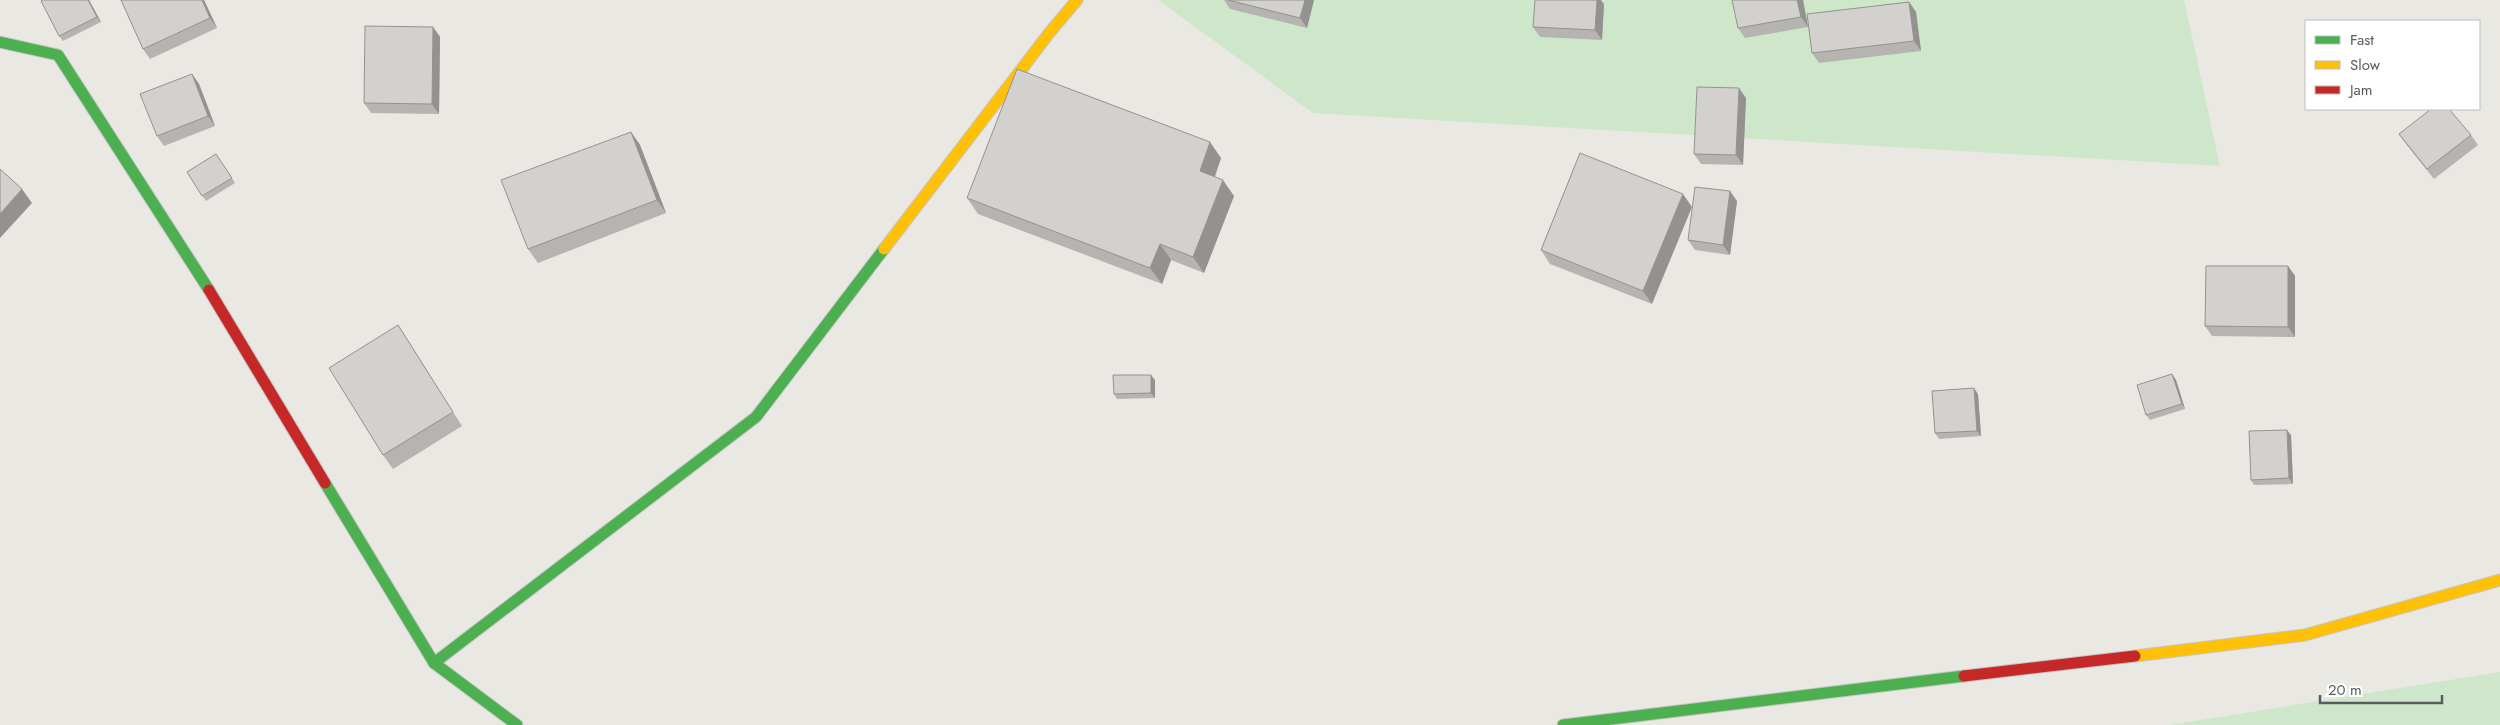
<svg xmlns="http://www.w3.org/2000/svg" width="2500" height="725" viewBox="0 0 2500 725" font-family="Jost,sans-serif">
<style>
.green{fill:#cee7cb}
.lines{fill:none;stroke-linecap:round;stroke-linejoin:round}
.fast-casing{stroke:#c5c6c4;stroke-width:13}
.slow-casing{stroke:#c5c6c4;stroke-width:13}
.jam-casing{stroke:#c5c6c4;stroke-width:13}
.fast{stroke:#4caf50;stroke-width:11}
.slow{stroke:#ffc107;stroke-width:11}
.jam{stroke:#c62828;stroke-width:11}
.wall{fill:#b5b4b0}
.shaded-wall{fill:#939290}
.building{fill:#d2d1cd;stroke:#939290}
</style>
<rect width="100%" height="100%" fill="#eae8e2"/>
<g class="green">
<path d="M1158,0H2184L2220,166L1313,113Z"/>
<path d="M2500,672V725H2170Z"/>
</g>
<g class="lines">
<g class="fast-casing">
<g id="fast">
<path d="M0,42L58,55L209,290"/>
<path d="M325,483L434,663L517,725"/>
<path d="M434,663L756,417L884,249"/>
<path d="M1563,725L1964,676"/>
</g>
</g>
<g class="slow-casing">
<g id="slow">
<path d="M884,249L1050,32L1077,0"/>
<path d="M2135,656L2305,635L2500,580"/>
</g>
</g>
<g class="jam-casing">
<g id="jam">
<path d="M209,290L325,483"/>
<path d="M1964,676L2135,656"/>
</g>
</g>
<use href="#fast" class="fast"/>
<use href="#slow" class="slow"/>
<use href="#jam" class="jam"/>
</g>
<g class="wall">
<path d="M89,0L101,22L63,41L59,36Z"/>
<path d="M204,0L217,28L150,59L143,49Z"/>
<path d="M1224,0H1314L1307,28L1230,9Z"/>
<path d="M1803,0L1808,27L1745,38L1738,28Z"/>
<path d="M1909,2L1916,12L1921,51L1819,63L1812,53Z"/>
<path d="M1604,4L1602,40L1540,37L1533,27Z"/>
<path d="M433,27L440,37L439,114L371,113L364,103Z"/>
<path d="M192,74L199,84L215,126L164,146L157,136Z"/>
<path d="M1746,98L1743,165L1701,164L1694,154Z"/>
<path d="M631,132L640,145L666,213L538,263L528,249Z"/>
<path d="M2399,134L2471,135L2478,145L2434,179L2406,144Z"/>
<path d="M1580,153L1652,304L1550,264L1541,250Z"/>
<path d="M216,154L235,183L206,201L187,172Z"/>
<path d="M1221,158L1215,177L1234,196L1204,273L1171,260L1162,284L978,214L967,198Z"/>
<path d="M1737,201L1730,255L1695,250L1688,240Z"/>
<path d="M2288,266L2295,276V337L2212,336L2205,326Z"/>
<path d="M407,339L462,426L393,469L383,455Z"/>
<path d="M2172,374L2176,380L2185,409L2150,420L2146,415Z"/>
<path d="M1155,380V398L1117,399L1114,394Z"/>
<path d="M1978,394L1981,436L1939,439L1935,433Z"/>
<path d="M2291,435L2293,484L2254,485L2251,480Z"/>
</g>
<g class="shaded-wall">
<path d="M88,0H89L101,22L97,17Z"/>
<path d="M202,0H204L217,28L210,18Z"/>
<path d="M1305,0H1314L1307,28L1300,18Z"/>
<path d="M1597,0H1601L1604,4L1602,40L1595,30Z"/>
<path d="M1797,0H1803L1808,27L1801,17Z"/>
<path d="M1909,2L1916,12L1921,51L1914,41Z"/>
<path d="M433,27L440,37L439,114L432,104Z"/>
<path d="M192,74L199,84L215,126L208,116Z"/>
<path d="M1739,88L1746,98L1743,165L1736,155Z"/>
<path d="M631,132L640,145L666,213L657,200Z"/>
<path d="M1210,142L1221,158L1211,187L1200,171Z"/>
<path d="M1223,180L1234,196L1204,273L1193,257Z"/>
<path d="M22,189L32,203L0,238V214Z"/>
<path d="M1730,191L1737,201L1730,255L1723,245Z"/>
<path d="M1683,194L1692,207L1652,304L1643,291Z"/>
<path d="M1160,244L1171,260L1162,284L1150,268Z"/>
<path d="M2288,266L2295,276V337L2288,327Z"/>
<path d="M2172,374L2176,380L2185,409L2182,404Z"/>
<path d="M1151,375L1155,380V398L1151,393Z"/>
<path d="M1974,388L1978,394L1981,436L1977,431Z"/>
<path d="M2287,430L2291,435L2293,484L2289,478Z"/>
</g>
<g class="building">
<path d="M43,0H88L97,17L59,36L41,1Z"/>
<path d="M121,0H202L210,18L143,49Z"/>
<path d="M1228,0H1305L1300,18Z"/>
<path d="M1535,0H1597L1595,30L1533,27Z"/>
<path d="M1732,0H1797L1801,17L1738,28Z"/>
<path d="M1909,2L1914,41L1812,53L1807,14Z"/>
<path d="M365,26L433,27L432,104L364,103Z"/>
<path d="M1017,69L1210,142L1200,171L1223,180L1193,257L1160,244L1150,268L967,198Z"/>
<path d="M192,74L208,116L157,136L140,94Z"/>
<path d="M1697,87L1739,88L1736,155L1694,154Z"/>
<path d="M2431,109H2449L2471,135L2427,169L2399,134Z"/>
<path d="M631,132L657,200L528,249L501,180Z"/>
<path d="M1580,153L1683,194L1643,291L1541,250Z"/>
<path d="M216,154L232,178L202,196L187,172Z"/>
<path d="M0,169L22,189L0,214Z"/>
<path d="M1695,187L1730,191L1723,245L1688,240Z"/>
<path d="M2206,266H2288V327L2205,326Z"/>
<path d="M398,325L453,412L383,455L329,368Z"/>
<path d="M2172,374L2182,404L2146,415L2137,385Z"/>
<path d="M1113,375H1151V393L1114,394Z"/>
<path d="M1974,388L1977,431L1935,433L1932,391Z"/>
<path d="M2287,430L2289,478L2251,480L2249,431Z"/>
</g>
<rect x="2305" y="20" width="175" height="90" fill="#ffffff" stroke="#bcbec0"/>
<rect x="2315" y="36" width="25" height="8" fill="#4caf50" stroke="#bcbec0"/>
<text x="2350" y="45" font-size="15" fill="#585c61">Fast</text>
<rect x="2315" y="61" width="25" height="8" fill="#ffc107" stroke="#bcbec0"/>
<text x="2350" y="70" font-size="15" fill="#585c61">Slow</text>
<rect x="2315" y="86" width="25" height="8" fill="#c62828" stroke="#bcbec0"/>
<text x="2350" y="95" font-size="15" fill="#585c61">Jam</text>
<path d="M2320 695v8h122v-8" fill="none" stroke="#585c61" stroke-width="2.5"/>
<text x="2328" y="695" font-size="15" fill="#585c61" stroke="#ffffff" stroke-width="4" paint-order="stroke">20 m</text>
</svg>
